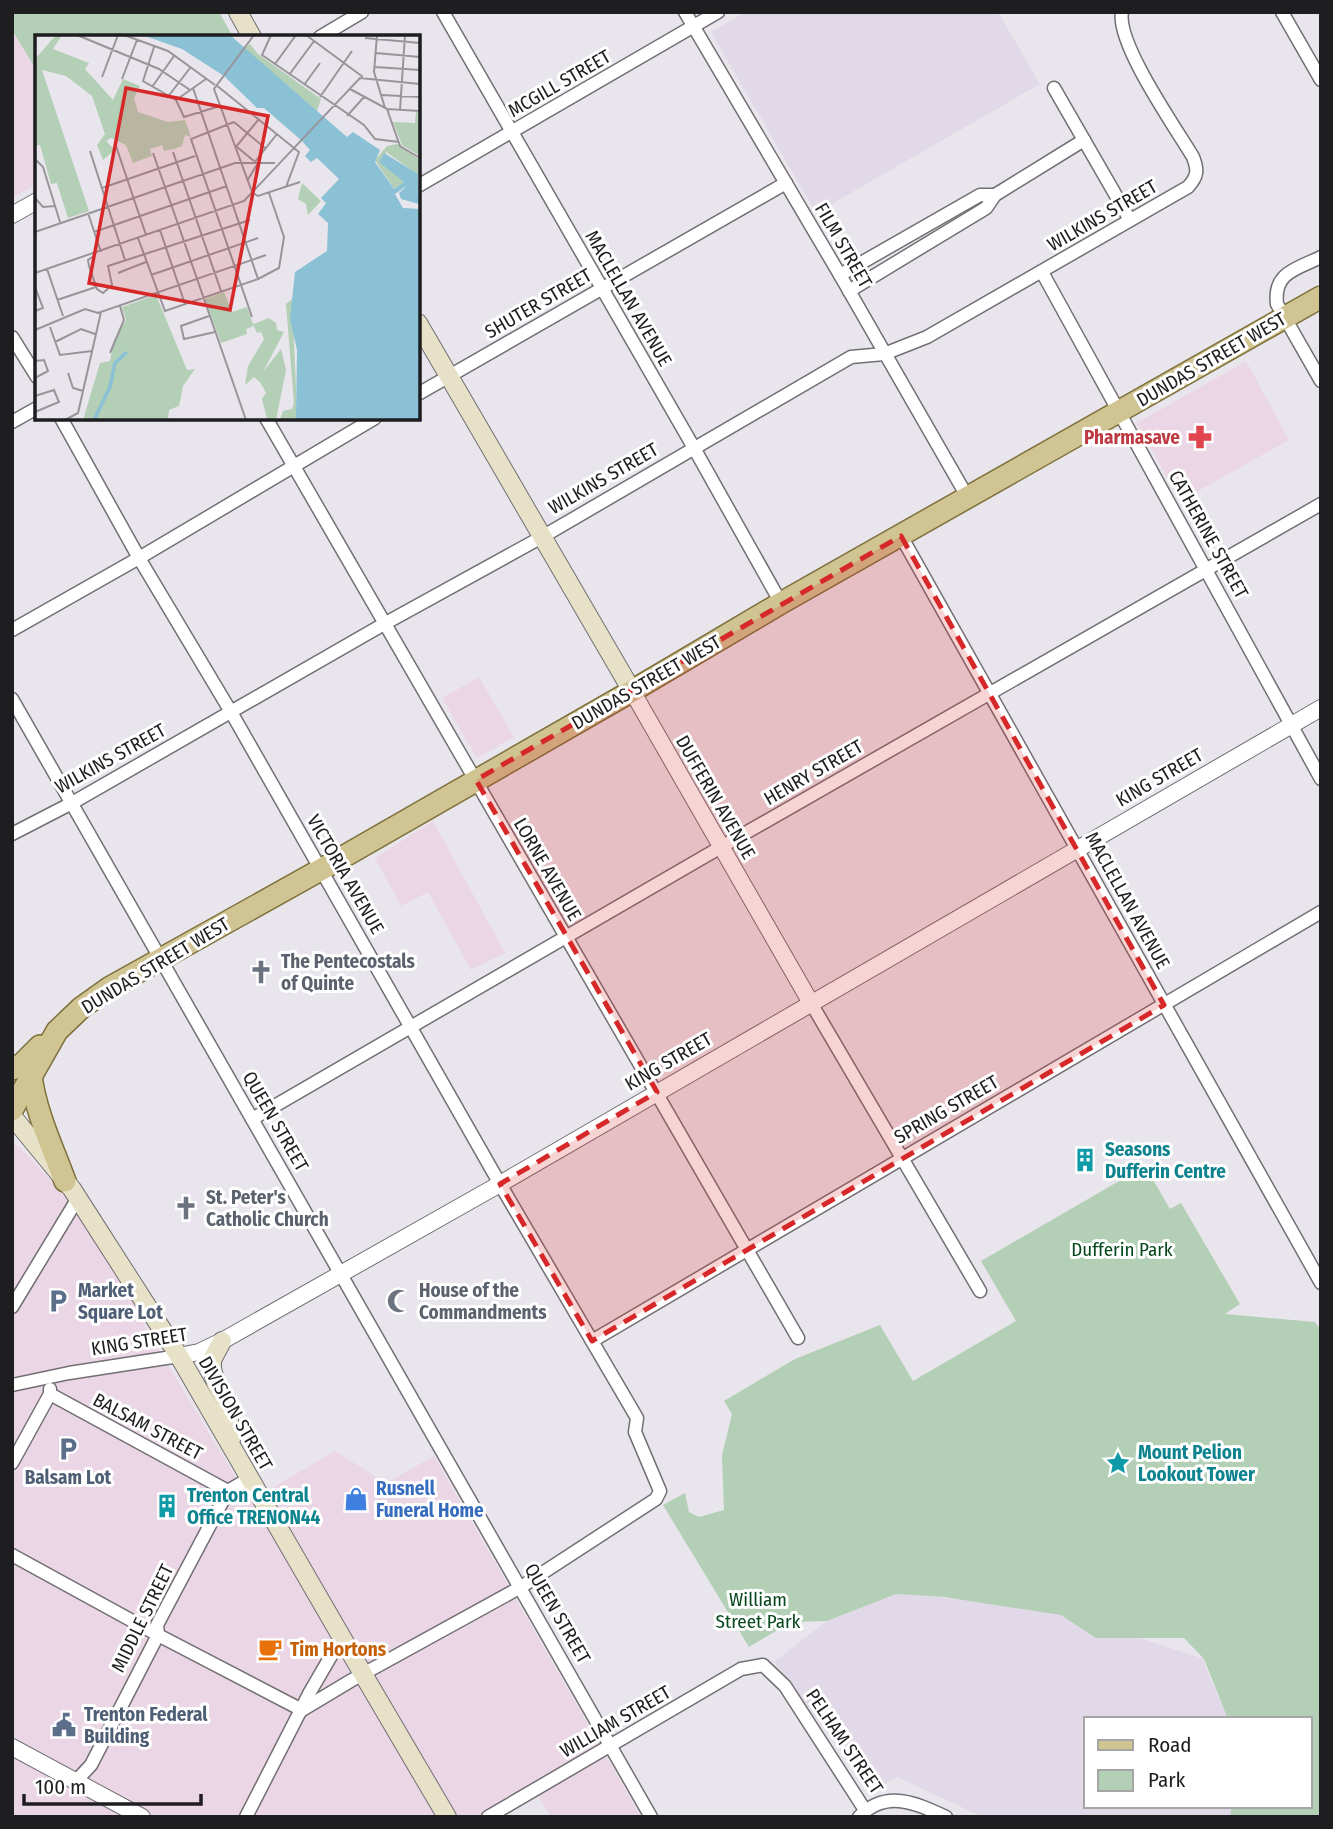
<svg xmlns="http://www.w3.org/2000/svg" width="1333" height="1829" viewBox="0 0 1333 1829" font-family="'Fira Sans Condensed',sans-serif">
<style>
.commercial{fill:#ebd6e5}
.built{fill:#e1d9e7}
.green{fill:#b3cfb6}
.lines{fill:none;stroke-linecap:round;stroke-linejoin:round}
.minor-casing{stroke:#726f74;stroke-width:15}
.tertiary-casing{stroke:#726f74;stroke-width:18}
.secondary-casing{stroke:#726f74;stroke-width:20}
.primary-casing{stroke:#7d703b;stroke-width:24}
.minor{stroke:#fff;stroke-width:12}
.tertiary{stroke:#fff;stroke-width:16}
.secondary{stroke:#e7e1c8;stroke-width:18}
.primary{stroke:#d0c492;stroke-width:21}
.marked{fill:#d62828;fill-opacity:0.2;stroke:#d62828;stroke-width:5;stroke-dasharray:14 9;stroke-linejoin:round}
.labels{text-anchor:middle;stroke-width:6;stroke-linejoin:round;paint-order:stroke}
.street-label{font-size:19px;fill:#1e1d20;stroke:#fff}
.health-label{font-size:19px;font-weight:bold;fill:#be3a42;stroke:#fff;text-anchor:end}
.worship-label{font-size:19px;font-weight:bold;fill:#5b616d;stroke:#fff;text-anchor:start}
.culture-label{font-size:19px;font-weight:bold;fill:#0d838f;stroke:#fff;text-anchor:start}
.park-label{font-size:19px;fill:#08481d;stroke:#fff}
.service-label{font-size:19px;font-weight:bold;fill:#4e5e75;stroke:#fff;text-anchor:start}
.shop-label{font-size:19px;font-weight:bold;fill:#366cbe;stroke:#fff;text-anchor:start}
.food-label{font-size:19px;font-weight:bold;fill:#c56008;stroke:#fff;text-anchor:start}
.inset-river{fill:none;stroke:#8ac1d5;stroke-width:3.5}
.inset-road{fill:none;stroke:#98959a;stroke-width:2}
.view{fill:#d62828;fill-opacity:0.15;stroke:#d62828;stroke-width:3.5}
.inset-edge{fill:none;stroke:#1e1d20;stroke-width:3.5}
</style>
<rect width="100%" height="100%" fill="#e9e5ec"/>
<g class="commercial">
<path d="M12,30L37,71V184L12,198Z"/>
<path d="M1246,361L1289,440L1180,501L1137,423Z"/>
<path d="M479,677L514,737L477,758L442,698Z"/>
<path d="M433,821L505,953L471,970L428,892L401,906L375,858Z"/>
<path d="M12,1142L20,1148L68,1198L129,1293L148,1332L250,1501L335,1451L386,1483L434,1456L641,1817H551L538,1795L500,1817H12Z"/>
</g>
<g class="built">
<path d="M745,12H998L1040,84L816,213L711,32Z"/>
<path d="M896,1594L1043,1606L1204,1659L1205,1666L1220,1701L1256,1719H1086V1806H1310L1321,1817H983L897,1777L871,1792L774,1662L827,1621Z"/>
</g>
<g class="green">
<path d="M12,12H219L233,37H37V71L12,30Z"/>
<path d="M1145,1166L1170,1209L1181,1203L1240,1304L1225,1314L1315,1322L1321,1330V1817H1230L1232,1806H1310V1719H1228L1204,1659L1184,1638H1096L1061,1615L944,1597L896,1594L827,1621L791,1622L749,1647L663,1505L685,1493L689,1512L699,1517L724,1510L722,1455L732,1414L724,1401L795,1359L880,1325L913,1381L1016,1321L981,1261Z"/>
</g>
<g class="lines">
<g class="minor-casing">
<g id="minor">
<path d="M443,12L694,448L781,603"/>
<path d="M685,12L840,275L968,498"/>
<path d="M1282,12L1321,80"/>
<path d="M320,37L362,12"/>
<path d="M1054,88L1130,220"/>
<path d="M418,186L718,12"/>
<path d="M1321,257C1297,269 1273,272 1277,304L1321,381"/>
<path d="M1042,272L1321,779"/>
<path d="M840,275L980,195H995"/>
<path d="M849,291L986,208L995,195L1084,140"/>
<path d="M12,337L37,377"/>
<path d="M418,394L786,183"/>
<path d="M61,418L139,558L231,712L500,1184L637,1418L635,1432L660,1491L656,1499L521,1587L352,1680L302,1710"/>
<path d="M266,418L798,1338"/>
<path d="M12,422L37,408"/>
<path d="M901,536L1321,1283"/>
<path d="M12,630L139,558L375,418"/>
<path d="M12,699L651,1817"/>
<path d="M12,834L72,803L384,624L542,537L851,357L884,354L927,337L1188,187C1198,176 1198,170 1193,157C1175,127 1116,43 1122,12"/>
<path d="M811,1003L980,1291"/>
<path d="M252,1119L721,847L1321,504"/>
<path d="M12,1307L78,1198"/>
<path d="M592,1341L1321,912"/>
<path d="M12,1385L69,1373L179,1356"/>
<path d="M50,1394L228,1491"/>
<path d="M12,1463L50,1394V1389"/>
<path d="M12,1555L158,1635L302,1710"/>
<path d="M76,1781L91,1765L158,1635L157,1625L228,1491L250,1478"/>
<path d="M246,1817L310,1692L342,1637"/>
<path d="M488,1817L741,1669L763,1665L785,1686L865,1810"/>
<path d="M859,1817C886,1789 916,1803 946,1817"/>
</g>
</g>
<g class="tertiary-casing">
<g id="tertiary">
<path d="M12,215L37,201"/>
<path d="M632,691L811,1003"/>
<path d="M179,1356L199,1352L222,1341L500,1184L1321,708"/>
<path d="M12,1747L142,1817"/>
</g>
</g>
<g class="secondary-casing">
<g id="secondary">
<path d="M238,12L252,37"/>
<path d="M418,323L632,691"/>
<path d="M12,1116L72,1189L179,1356L363,1674L447,1817"/>
<path d="M222,1341L212,1360V1369L216,1383L225,1400L232,1437"/>
</g>
</g>
<g class="primary-casing">
<g id="primary">
<path d="M12,1069L22,1064L40,1046"/>
<path d="M31,1076C36,1113 52,1146 65,1181"/>
<path d="M12,1110L57,1031L81,1008L109,988L322,869L632,691L781,603L1321,297"/>
</g>
</g>
<use href="#minor" class="minor"/>
<use href="#tertiary" class="tertiary"/>
<use href="#secondary" class="secondary"/>
<use href="#primary" class="primary"/>
</g>
<path class="marked" d="M901,536L1164,1005L592,1341L500,1184L657,1092L476,780Z"/>
<defs>
<g id="pharmacy-bare" transform="scale(1.89)"><path d="M-2-6h4v4h4v4h-4v4h-4v-4h-4v-4h4Z" fill="#e0444e" stroke="#fff" stroke-width="2.5" paint-order="stroke"/></g>
<g id="church-bare" transform="scale(1.89)"><path d="M-1.2-6h2.4v3.5h3.3v2.4h-3.3V6h-2.4V-.1h-3.3v-2.4h3.3Z" fill="#6b7280" stroke="#fff" stroke-width="2.5" paint-order="stroke"/></g>
<g id="building-bare" transform="scale(1.89)"><path d="M-4-6H4V6H1V3H-1V6H-4ZM-2.5-4.3h1.7v1.8h-1.7ZM.8-4.3h1.7v1.8H.8ZM-2.5-1h1.7V.8h-1.7ZM.8-1h1.7V.8H.8Z" fill="#0f9aa8" stroke="#fff" stroke-width="2.5" paint-order="stroke"/></g>
<g id="parking-bare" transform="scale(1.89)"><path d="M-3.5-5.5H1a3.5 3.5 0 0 1 0 7H-1V5.5H-3.5ZM-1-3.4V-.6H.8a1.4 1.4 0 0 0 0-2.8Z" fill="#5c6f8a" stroke="#fff" stroke-width="2.5" paint-order="stroke"/></g>
<g id="mosque-bare" transform="scale(1.89)"><path d="M3.5-4.9A6 6 0 1 0 3.5 4.9A5 5 0 1 1 3.5-4.9Z" fill="#6b7280" stroke="#fff" stroke-width="2.5" paint-order="stroke"/></g>
<g id="sight-bare" transform="scale(1.89)"><path d="M0-6L1.8-2.2L6-1.7L2.9 1.2L3.7 5.4L0 3.3L-3.7 5.4L-2.9 1.2L-6-1.7L-1.8-2.2Z" fill="#0f9aa8" stroke="#fff" stroke-width="2.5" paint-order="stroke"/></g>
<g id="shop-bare" transform="scale(1.89)"><path d="M-5-2.5h2.3a2.7 3.5 0 0 1 5.4 0H5L5.5 6h-11ZM-1.5-2.5h3a1.5 2.3 0 0 0-3 0Z" fill="#3f7fe0" stroke="#fff" stroke-width="2.5" paint-order="stroke"/></g>
<g id="cafe-bare" transform="scale(1.89)"><path d="M-5.5-4.5H6V0H3Q3 3.5 0 3.5H-2.5Q-5.5 3.5-5.5 0ZM3-3.2v2h1.7v-2ZM-6 4.5H4V6H-6Z" fill="#e8710a" stroke="#fff" stroke-width="2.5" paint-order="stroke"/></g>
<g id="civic-bare" transform="scale(1.89)"><path d="M-.6-6.5H3V-4.5H.6V-3L4-1V1h2V6H-6V1h2V-1L-.6-3ZM-1.2 2.5V6h2.4V2.5Z" fill="#5c6f8a" stroke="#fff" stroke-width="2.5" paint-order="stroke"/></g>
</defs>
<g fill-rule="evenodd">
<use href="#pharmacy-bare" x="1200" y="437"/>
<use href="#church-bare" x="261" y="972"/>
<use href="#building-bare" x="1085" y="1160"/>
<use href="#church-bare" x="186" y="1208"/>
<use href="#parking-bare" x="58" y="1301"/>
<use href="#mosque-bare" x="399" y="1301"/>
<use href="#parking-bare" x="68" y="1449"/>
<use href="#sight-bare" x="1118" y="1463"/>
<use href="#shop-bare" x="356" y="1499"/>
<use href="#building-bare" x="167" y="1506"/>
<use href="#cafe-bare" x="270" y="1649"/>
<use href="#civic-bare" x="64" y="1725"/>
</g>
<g class="labels">
<g class="street-label">
<text transform="translate(559 83) rotate(-30)" y="7">MCGILL STREET</text>
<text transform="translate(1102 215) rotate(-30)" y="7">WILKINS STREET</text>
<text transform="translate(844 245) rotate(60)" y="7">FILM STREET</text>
<text transform="translate(629 298) rotate(60)" y="7">MACLELLAN AVENUE</text>
<text transform="translate(538 303) rotate(-30)" y="7">SHUTER STREET</text>
<text transform="translate(1211 359) rotate(-30)" y="7">DUNDAS STREET WEST</text>
<text transform="translate(603 478) rotate(-30)" y="7">WILKINS STREET</text>
<text transform="translate(1209 534) rotate(61)" y="7">CATHERINE STREET</text>
<text transform="translate(646 682) rotate(-30)" y="7">DUNDAS STREET WEST</text>
<text transform="translate(110 758) rotate(-29)" y="7">WILKINS STREET</text>
<text transform="translate(813 772) rotate(-30)" y="7">HENRY STREET</text>
<text transform="translate(1159 777) rotate(-30)" y="7">KING STREET</text>
<text transform="translate(716 797) rotate(60)" y="7">DUFFERIN AVENUE</text>
<text transform="translate(548 869) rotate(60)" y="7">LORNE AVENUE</text>
<text transform="translate(346 874) rotate(60)" y="7">VICTORIA AVENUE</text>
<text transform="translate(1128 900) rotate(61)" y="7">MACLELLAN AVENUE</text>
<text transform="translate(155 965) rotate(-31)" y="7">DUNDAS STREET WEST</text>
<text transform="translate(668 1061) rotate(-30)" y="7">KING STREET</text>
<text transform="translate(946 1109) rotate(-30)" y="7">SPRING STREET</text>
<text transform="translate(276 1121) rotate(60)" y="7">QUEEN STREET</text>
<text transform="translate(139 1341) rotate(-9)" y="7">KING STREET</text>
<text transform="translate(236 1413) rotate(60)" y="7">DIVISION STREET</text>
<text transform="translate(148 1426) rotate(28)" y="7">BALSAM STREET</text>
<text transform="translate(558 1613) rotate(60)" y="7">QUEEN STREET</text>
<text transform="translate(142 1618) rotate(-64)" y="7">MIDDLE STREET</text>
<text transform="translate(615 1721) rotate(-30)" y="7">WILLIAM STREET</text>
<text transform="translate(845 1741) rotate(56)" y="7">PELHAM STREET</text>
</g>
<g class="health-label">
<text x="1180" y="444">Pharmasave</text>
</g>
<g class="worship-label">
<text x="281" y="968">The Pentecostals<tspan x="281" dy="22">of Quinte</tspan></text>
<text x="206" y="1204">St. Peter's<tspan x="206" dy="22">Catholic Church</tspan></text>
<text x="419" y="1297">House of the<tspan x="419" dy="22">Commandments</tspan></text>
</g>
<g class="culture-label">
<text x="1105" y="1156">Seasons<tspan x="1105" dy="22">Dufferin Centre</tspan></text>
<text x="1138" y="1459">Mount Pelion<tspan x="1138" dy="22">Lookout Tower</tspan></text>
<text x="187" y="1502">Trenton Central<tspan x="187" dy="22">Office TRENON44</tspan></text>
</g>
<g class="park-label">
<text x="1122" y="1256">Dufferin Park</text>
<text x="758" y="1606">William<tspan x="758" dy="22">Street Park</tspan></text>
</g>
<g class="service-label">
<text x="78" y="1297">Market<tspan x="78" dy="22">Square Lot</tspan></text>
<text x="68" y="1484" text-anchor="middle">Balsam Lot</text>
<text x="84" y="1721">Trenton Federal<tspan x="84" dy="22">Building</tspan></text>
</g>
<g class="shop-label">
<text x="376" y="1495">Rusnell<tspan x="376" dy="22">Funeral Home</tspan></text>
</g>
<g class="food-label">
<text x="290" y="1656">Tim Hortons</text>
</g>
</g>
<g transform="translate(35 35)">
<rect width="385" height="385" fill="#e9e5ec"/>
<path d="M21,0H27L18,14L54,28L50,34L78,65L88,44L105,51L99,63L103,77L133,87L150,85L156,102L150,100L147,111L139,114L129,116L127,110L115,114L117,121L98,128L91,110L76,103L71,106L80,115L68,125L62,110L70,99L57,61L31,41L7,35L54,176L33,183L22,148L16,149L5,110L0,111V24ZM215,9L223,19L286,64L282,76L213,17L210,13ZM381,77L385,78V121L367,110L358,87L380,88ZM362,109L385,125V141L351,117V131L369,147L359,154L340,125L352,111ZM267,148L286,166L273,180L271,169L263,164ZM189,257L197,277L212,272L218,289L234,283L241,288L242,295L249,297L228,337L246,314L251,335L241,385L232,384L227,364L231,358L225,347L219,342L210,350L213,331L229,304L226,297L222,298L219,291L211,294L212,299L186,308L170,264ZM121,260L152,335L160,334L148,351L144,371L134,375L133,385H48L65,328L75,326L79,305L91,285L87,272ZM257,264L262,375L261,385H245L248,376L257,374L259,368L251,269Z" fill="#b3cfb6"/>
<path d="M107,0L196,1L312,102L318,97L345,115L340,127L359,154L369,147L344,127L349,118L383,139L384,169L366,164L364,158L373,150L360,159L368,173L385,174V385H261L262,315L255,284L260,237L292,216L293,188L283,179L291,168L286,163L304,144L282,123L276,127L270,121L275,115L267,106L229,73H222L189,41L147,14Z" fill="#8ac1d5"/>
<path class="inset-river" d="M59,385L75,352L80,328L92,317"/>
<path class="inset-road" d="M42,0L124,34L155,55M89,0L133,16L180,50M236,0L227,20L329,90L340,104L364,107M271,0L328,42M342,0L339,37L350,73M330,3L385,8M119,12L108,46L141,65M341,18L385,22M240,29L261,0M340,32L385,35M254,40L279,6M67,42L83,0M87,44L102,5M181,50L264,117L251,152M269,50L285,28M117,52L139,21M158,53L223,244M315,54L352,74L385,76M347,60L385,62M285,62L317,16M132,63L155,33M141,65L149,82L185,71M141,65L171,44M352,74L365,111L385,123M365,75L370,0M312,81L329,62M199,87L156,104L217,282M199,87L230,113M80,108L111,200M202,112L219,126M200,113L224,84M55,116L90,225M138,117L186,256M118,118L143,189M0,124L8,132L25,187M219,128L242,99M212,146L223,128M67,153L160,121M217,157L179,54L219,0M218,158L223,161L265,147M0,163L8,172L20,171M53,178L66,217M143,189L211,385M125,195L150,269M0,197L200,128H240M59,197L192,151M103,203L130,276L223,244L244,233L249,202L234,158M59,221L53,225L54,231L62,254L68,258L77,250L73,231L215,185M12,234L28,281M0,238L209,166L325,43L385,49M83,238L111,227M116,240L223,203M0,252L8,273L0,276M22,265L61,252M174,281L146,291L149,304L180,297M15,292L25,320L57,316M0,295L50,274L63,278L231,220M20,307L46,294L60,299M75,318L89,285L85,271M0,326L9,325L13,336L0,343M33,338L38,353L48,356M0,361L19,355L24,367L0,377M30,385L43,378L66,277"/>
<path class="view" d="M91,53L233,81L195,275L54,248Z"/>
<rect width="385" height="385" class="inset-edge"/>
</g>
<rect width="1333" height="1829" fill="none" stroke="#1e1d20" stroke-width="28"/>
<rect x="1084" y="1717" width="228" height="91" fill="#ffffff" stroke="#a5a5a6" stroke-width="2"/>
<rect x="1098" y="1740" width="35" height="10" fill="#d0c492" stroke="#a5a5a6" stroke-width="2"/>
<text x="1148" y="1752" font-size="21" fill="#1e1d20">Road</text>
<rect x="1098" y="1770" width="35" height="21" fill="#b3cfb6" stroke="#a5a5a6" stroke-width="2"/>
<text x="1148" y="1787" font-size="21" fill="#1e1d20">Park</text>
<path d="M24 1794v10h177v-10" fill="none" stroke="#1e1d20" stroke-width="3.5"/>
<text x="35" y="1794" font-size="21" fill="#1e1d20" stroke="#ffffff" stroke-width="5" paint-order="stroke">100 m</text>
</svg>
